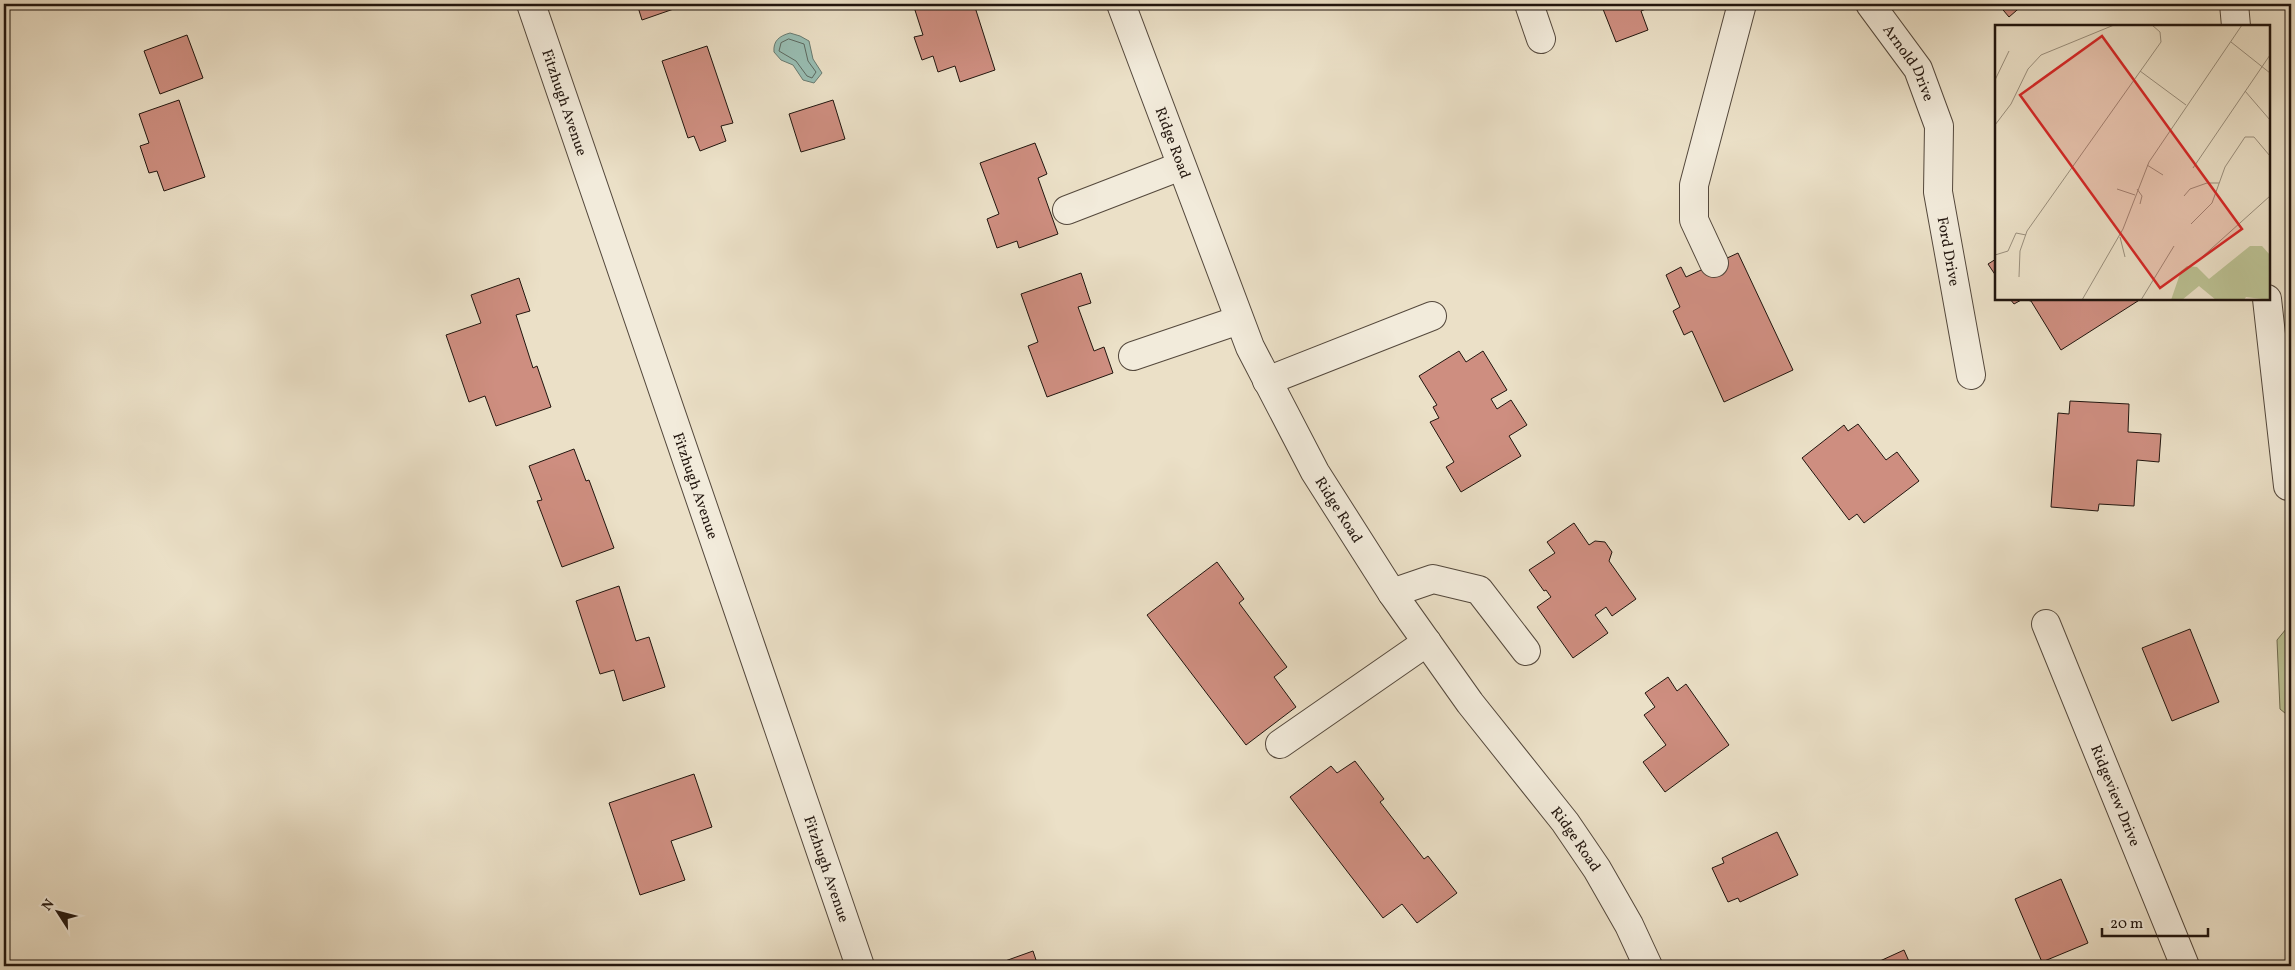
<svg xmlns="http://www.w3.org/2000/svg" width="2295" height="970" viewBox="0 0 2295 970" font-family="Vollkorn,serif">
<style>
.green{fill:#bbc193;stroke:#6e6b50}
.water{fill:#98bdb2;stroke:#687a70}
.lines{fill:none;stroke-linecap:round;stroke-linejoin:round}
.shore{stroke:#5c6960;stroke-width:1}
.building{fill:#ce8e80;stroke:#21150e}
.minor-casing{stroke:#54483c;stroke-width:30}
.minor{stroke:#f2ebdb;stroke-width:28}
.labels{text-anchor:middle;stroke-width:4;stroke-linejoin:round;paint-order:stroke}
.street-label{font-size:15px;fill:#21150e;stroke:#f2ebdb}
.inset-road{fill:none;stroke:#9a8f7d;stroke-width:1}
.view{fill:#d62828;fill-opacity:0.15;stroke:#d62828;stroke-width:2.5}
.inset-edge{fill:none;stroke:#21150e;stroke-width:2.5}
</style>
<rect width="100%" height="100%" fill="#ebe0c7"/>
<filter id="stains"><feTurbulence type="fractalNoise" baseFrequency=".004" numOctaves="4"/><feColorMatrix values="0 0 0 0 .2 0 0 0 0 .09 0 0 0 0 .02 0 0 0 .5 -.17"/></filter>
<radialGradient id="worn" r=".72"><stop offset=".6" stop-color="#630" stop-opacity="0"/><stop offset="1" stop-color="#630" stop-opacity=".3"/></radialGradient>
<path class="green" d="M2291,623V718L2280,709L2277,640Z"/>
<path class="water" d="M790,33L800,36L809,41L813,59L822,73L814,83L803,80L793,65L781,60L774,52C773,41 779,36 790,33Z"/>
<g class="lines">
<path class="shore" d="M789,39L804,44L808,61L816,72L812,78L807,76L796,61L779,51L781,43Z"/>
</g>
<g class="building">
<path d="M637,4H688L642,20Z"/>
<path d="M913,4H974L995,70L960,82L955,66L938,72L933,56L922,60L914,37L923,35Z"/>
<path d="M1601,4H1658L1641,11L1648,30L1616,42Z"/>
<path d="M1998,4H2024L2009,17Z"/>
<path d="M187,35L203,78L160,94L144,51Z"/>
<path d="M707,46L733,123L721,126L726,141L700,151L694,136L688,138L662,61Z"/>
<path d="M179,100L205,177L164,191L157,171L149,173L140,146L149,143L139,114Z"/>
<path d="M833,100L845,139L801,152L789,114Z"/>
<path d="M1035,143L1047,174L1038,178L1058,234L1019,248L1017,241L997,248L987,219L999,214L980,163Z"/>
<path d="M1738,253L1793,370L1724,402L1692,331L1684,335L1673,311L1680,307L1666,275L1681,267L1686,277Z"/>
<path d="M1996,259V276L1988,264Z"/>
<path d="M1081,273L1091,303L1078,307L1094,351L1104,347L1113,373L1047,397L1028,346L1038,342L1021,294Z"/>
<path d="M519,278L530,311L516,315L533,368L537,366L551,407L496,426L485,396L469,402L446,335L481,323L471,295Z"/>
<path d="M2010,299L2079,300L2141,299L2061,350L2031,301L2023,299L2014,304Z"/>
<path d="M1459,351L1466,362L1483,351L1507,390L1491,399L1497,409L1511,400L1527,425L1509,436L1521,456L1461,492L1446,467L1454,462L1430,422L1439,418L1433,407L1437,405L1419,376Z"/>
<path d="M2070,401L2129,404L2128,432L2161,434L2159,462L2137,460L2134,506L2099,504L2098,511L2051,507L2058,413L2069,414Z"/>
<path d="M1858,424L1886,460L1897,452L1919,481L1864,523L1857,514L1849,520L1802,458L1844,425L1848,431Z"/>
<path d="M574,449L586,481L589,480L614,548L562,567L537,501L542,500L529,466Z"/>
<path d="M1574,523L1589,545L1595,541L1605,542L1612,552L1609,561L1636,599L1612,616L1606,607L1595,615L1608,633L1573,658L1537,607L1551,597L1546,590L1544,591L1529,570L1555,553L1547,542Z"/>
<path d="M1217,562L1244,599L1239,603L1287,667L1274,677L1296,707L1246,745L1147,615Z"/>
<path d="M619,586L636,641L649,637L665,687L623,701L614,670L600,674L576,601Z"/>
<path d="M2190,629L2219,702L2172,721L2142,648Z"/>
<path d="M1668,677L1677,691L1686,684L1729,745L1665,792L1643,762L1666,745L1644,715L1655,707L1645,693Z"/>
<path d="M1355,761L1384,799L1380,802L1424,859L1428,856L1457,893L1417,923L1402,904L1383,918L1290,797L1331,766L1337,773Z"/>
<path d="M694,774L712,827L671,841L685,880L640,895L609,803Z"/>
<path d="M1777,832L1798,875L1740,902L1738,898L1728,902L1712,868L1724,863L1722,858Z"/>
<path d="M2061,879L2088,943L2042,962L2015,899Z"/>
<path d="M1904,950L1911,966H1869Z"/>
<path d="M1033,951L1038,966H994V965Z"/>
</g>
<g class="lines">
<g class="minor-casing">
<g id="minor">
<path id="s1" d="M531,4L860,966"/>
<path id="s2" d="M1121,4L1250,347L1315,472L1392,593L1470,703L1565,822L1597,869L1629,925L1648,966"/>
<path d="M1529,4L1541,39"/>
<path id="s3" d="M1870,4L1918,69L1939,126L1938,192L1971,375"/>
<path d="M2234,4L2236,26"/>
<path d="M1067,210L1181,166"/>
<path d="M1714,263L1694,220V185L1742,4"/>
<path d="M2267,299L2288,486"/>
<path d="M1133,356L1239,320"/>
<path d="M1267,381L1432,316"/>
<path d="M1392,593L1433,579L1479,590L1526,651"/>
<path id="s4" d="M2046,624L2185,966"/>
<path d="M1280,744L1427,642"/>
</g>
</g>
<use href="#minor" class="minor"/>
</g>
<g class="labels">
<g class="street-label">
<text dy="5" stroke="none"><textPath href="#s3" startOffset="71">Arnold Drive</textPath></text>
<text dy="5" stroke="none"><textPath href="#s1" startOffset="104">Fitzhugh Avenue</textPath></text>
<text dy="5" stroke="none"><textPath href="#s2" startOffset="148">Ridge Road</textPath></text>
<text dy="5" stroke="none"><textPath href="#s3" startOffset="268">Ford Drive</textPath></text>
<text dy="5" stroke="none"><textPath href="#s1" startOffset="509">Fitzhugh Avenue</textPath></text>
<text dy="5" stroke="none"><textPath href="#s2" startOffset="552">Ridge Road</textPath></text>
<text dy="5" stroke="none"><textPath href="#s4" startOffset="185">Ridgeview Drive</textPath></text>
<text dy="5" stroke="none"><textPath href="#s2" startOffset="958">Ridge Road</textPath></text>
<text dy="5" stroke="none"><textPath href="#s1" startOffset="914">Fitzhugh Avenue</textPath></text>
</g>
</g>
<g transform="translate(1995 25)">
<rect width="275" height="275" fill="#ebe0c7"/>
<path d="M255,221H267L275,230V275L251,272L249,275H221L204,261L187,275H176L186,246L192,241L202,242L214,254Z" fill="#bbc193"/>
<path class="inset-road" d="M236,17L275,48M145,46L191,80M0,55L14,26M250,66L275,95M0,100L16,79L33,44L46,30L119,0M152,140L168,150M198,143L275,30M122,164L140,170M142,164L147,171L145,179M189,171L195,164L212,158H224M196,199L217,178L230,142L250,112H259L275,131M125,212L130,232M0,230L13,226L21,208L31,210M206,233L275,171M24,252L25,226L32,206L166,17L165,7L157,0M87,275L128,204L154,137L247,0M146,275L179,221"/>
<path class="view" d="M107,11L247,204L165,263L25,70Z"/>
<rect width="275" height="275" class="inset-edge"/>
</g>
<rect width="2295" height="970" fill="none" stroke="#ebe0c7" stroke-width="20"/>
<rect x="5" y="5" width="2285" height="960" fill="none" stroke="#21150e" stroke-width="2.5"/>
<rect x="10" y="10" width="2275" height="950" fill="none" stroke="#21150e"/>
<g transform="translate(58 912) rotate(306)" stroke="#f2ebdb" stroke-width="4" paint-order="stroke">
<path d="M0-4L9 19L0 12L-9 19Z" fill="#21150e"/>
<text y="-8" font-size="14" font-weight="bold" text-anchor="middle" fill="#21150e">N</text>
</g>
<path d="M2102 928v8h106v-8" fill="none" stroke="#21150e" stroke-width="2.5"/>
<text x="2110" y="928" font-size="15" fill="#21150e" stroke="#f2ebdb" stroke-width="4" paint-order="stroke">20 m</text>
<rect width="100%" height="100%" filter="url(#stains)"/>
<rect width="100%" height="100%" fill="url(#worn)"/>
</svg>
